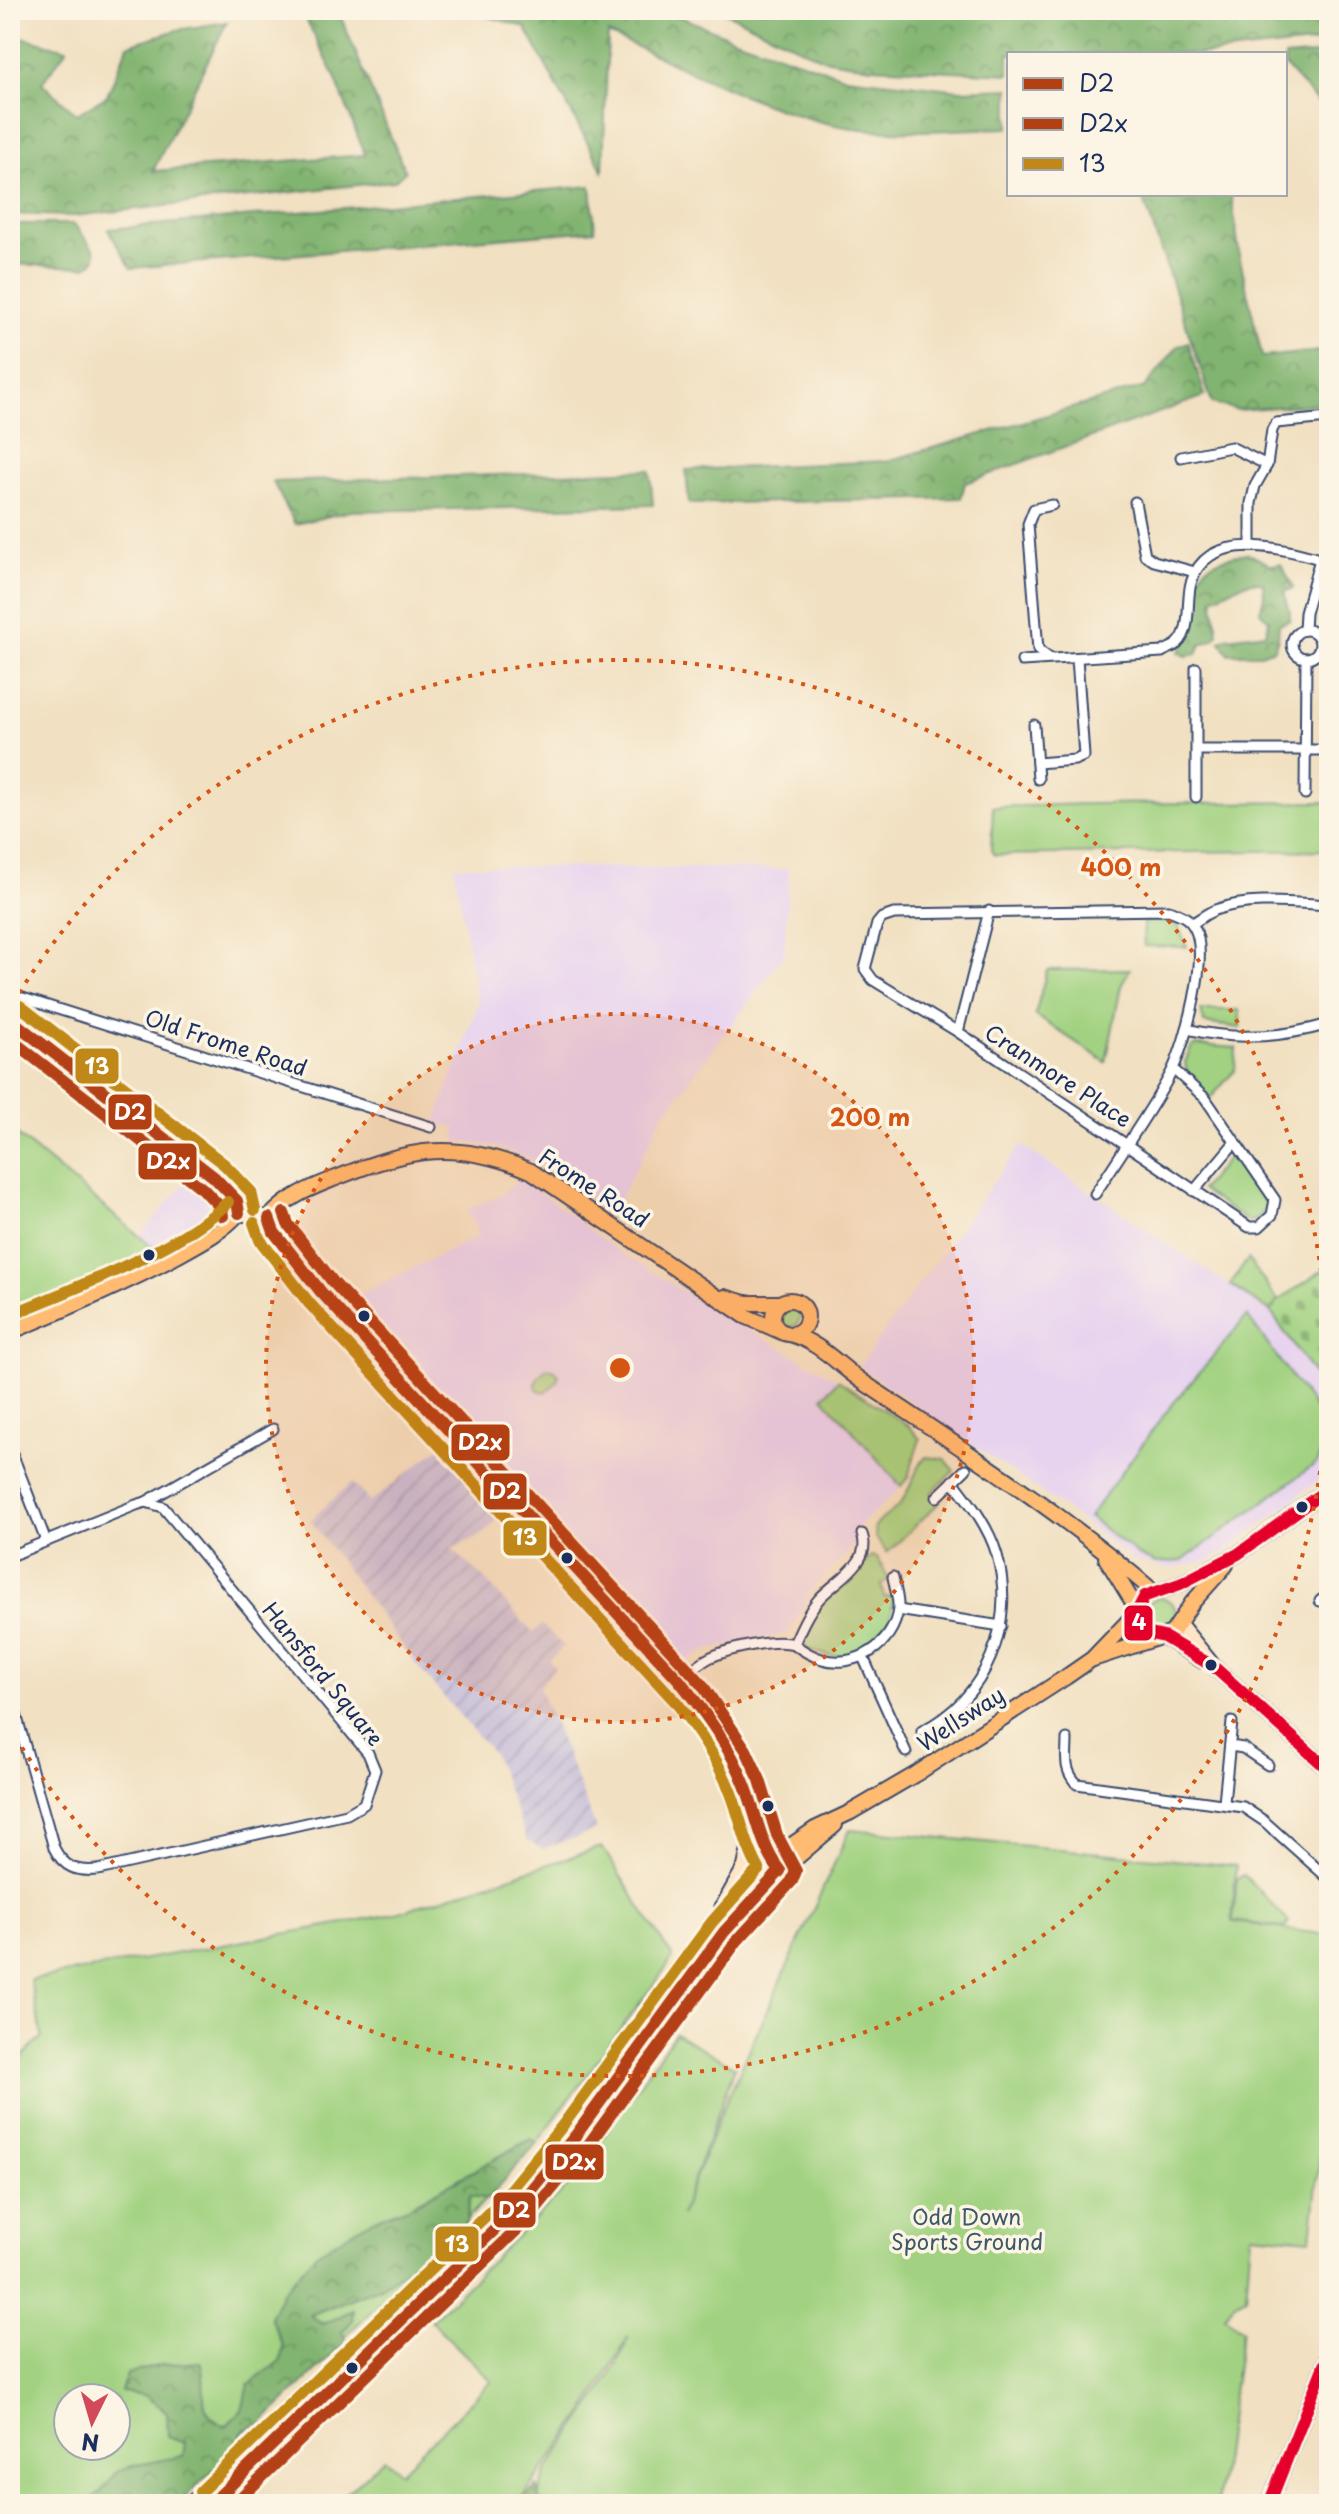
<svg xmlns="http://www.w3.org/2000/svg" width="1339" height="2514" viewBox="0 0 1339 2514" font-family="'Playpen Sans',sans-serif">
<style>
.built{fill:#e7d2ef}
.industrial{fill:url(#industrial-furrows)}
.green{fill:#a2d281;stroke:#5e8070;stroke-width:2;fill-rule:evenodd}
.forest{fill:url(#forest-crowns);stroke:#4e7266;stroke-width:2}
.cemetery{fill:url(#cemetery-stones);stroke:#5e8070;stroke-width:2}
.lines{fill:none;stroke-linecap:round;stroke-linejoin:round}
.street-casing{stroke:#3b4a6d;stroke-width:13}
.secondary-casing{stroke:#3b4a6d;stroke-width:18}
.primary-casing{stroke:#3b4a6d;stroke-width:18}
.street{stroke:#fff;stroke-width:9}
.secondary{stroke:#ffe4c6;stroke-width:14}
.primary{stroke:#ffbb71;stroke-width:14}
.bus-1-casing{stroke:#fcf5e5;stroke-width:18}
.bus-2-casing{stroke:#fcf5e5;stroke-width:18}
.bus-3-casing{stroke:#fcf5e5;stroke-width:18}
.bus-4-casing{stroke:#fcf5e5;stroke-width:18}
.bus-1{stroke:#b34013;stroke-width:12}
.bus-2{stroke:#b34013;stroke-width:12}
.bus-3{stroke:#c08818;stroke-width:12}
.bus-4{stroke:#e4002b;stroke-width:12}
.ring{fill:none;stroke:#d45514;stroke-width:4;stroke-dasharray:4 8}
.bus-dot{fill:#1b2f5e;stroke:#fcf5e5;stroke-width:3}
.labels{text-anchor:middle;stroke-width:7;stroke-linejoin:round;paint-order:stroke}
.street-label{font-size:22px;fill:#1b2f5e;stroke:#fcf5e5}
.park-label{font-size:22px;fill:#3d5867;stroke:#fcf5e5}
.centre{fill:#d45514;stroke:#fcf5e5;stroke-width:4}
.ring-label{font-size:24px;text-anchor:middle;font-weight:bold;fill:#d45514;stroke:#fcf5e5;stroke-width:7;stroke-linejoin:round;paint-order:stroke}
.line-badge{stroke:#fcf5e5;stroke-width:3}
.badge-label{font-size:22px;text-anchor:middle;font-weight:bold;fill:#fff}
</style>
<defs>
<pattern id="industrial-furrows" width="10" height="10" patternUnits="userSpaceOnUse" patternTransform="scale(2)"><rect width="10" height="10" fill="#c8bfd8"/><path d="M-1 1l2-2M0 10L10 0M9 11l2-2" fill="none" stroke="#aba4bc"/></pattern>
<pattern id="forest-crowns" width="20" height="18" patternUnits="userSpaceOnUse" patternTransform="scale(2)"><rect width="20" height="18" fill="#81b46f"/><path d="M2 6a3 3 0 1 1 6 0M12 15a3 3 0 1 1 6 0" fill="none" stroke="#69935e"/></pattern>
<pattern id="cemetery-stones" width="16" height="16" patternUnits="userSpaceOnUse" patternTransform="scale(2)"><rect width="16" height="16" fill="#a2d281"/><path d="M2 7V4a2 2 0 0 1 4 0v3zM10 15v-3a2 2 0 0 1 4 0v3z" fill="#83ab6d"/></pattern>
</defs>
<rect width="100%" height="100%" fill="#fcf5e5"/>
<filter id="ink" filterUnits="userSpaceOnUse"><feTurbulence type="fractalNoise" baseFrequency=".0125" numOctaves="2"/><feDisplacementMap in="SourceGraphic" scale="16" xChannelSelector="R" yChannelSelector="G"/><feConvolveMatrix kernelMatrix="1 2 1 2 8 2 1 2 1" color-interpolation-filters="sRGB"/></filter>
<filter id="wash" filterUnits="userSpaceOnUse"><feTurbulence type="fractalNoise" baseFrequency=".006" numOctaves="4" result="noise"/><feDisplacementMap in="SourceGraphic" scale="32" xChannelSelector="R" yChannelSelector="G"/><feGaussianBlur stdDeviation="1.8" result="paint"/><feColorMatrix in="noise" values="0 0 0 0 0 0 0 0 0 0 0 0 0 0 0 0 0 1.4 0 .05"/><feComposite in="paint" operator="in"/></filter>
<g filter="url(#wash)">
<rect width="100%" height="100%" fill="#f1e0c1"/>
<g class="built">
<path d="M454,866L789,869L784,955L658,1122L651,1140L611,1215L560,1176L532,1160L495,1146L456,1141V1128L435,1123L478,1004Z"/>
<path d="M1021,1145L1269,1312L1329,1397V1472L1225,1552L1210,1560L1169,1569L1134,1560L1066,1509L859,1366Z"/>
<path d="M195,1172L213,1192V1217L204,1228L158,1250L140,1235Z"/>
<path d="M519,1180L545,1196L615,1249L712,1309L838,1380L822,1398L901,1487L855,1530L860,1539L807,1594L808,1598L789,1633L703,1651L679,1665L519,1481L348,1300L479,1236L467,1209L498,1197Z"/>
</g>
<path class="industrial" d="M442,1446L507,1510L482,1535L452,1549L482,1576L533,1633L542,1625L564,1646L549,1661L555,1668L539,1687L597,1830L542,1849L527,1840L494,1755L418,1667L310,1520L352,1482L370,1502Z"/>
<g class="green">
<path d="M1329,802V850L994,855L991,850L993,807L1088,804Z"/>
<path d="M1169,921L1178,926L1187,947L1144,946L1143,922Z"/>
<path d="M1130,969L1121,986L1106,1062L1035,1015L1047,970Z"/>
<path d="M1201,1010H1239L1241,1028L1204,1023Z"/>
<path d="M1196,1045L1236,1048L1235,1070L1210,1099L1186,1069L1185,1062L1191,1048Z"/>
<path d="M10,1129L161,1254L104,1282L10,1321Z"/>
<path d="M1235,1150L1265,1198L1267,1209L1255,1221H1247L1201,1190Z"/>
<path d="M1248,1259L1278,1301L1270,1311L1230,1285Z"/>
<circle cx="790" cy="1317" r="10"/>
<path d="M1247,1316L1320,1416L1324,1442L1318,1462L1182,1561L1156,1563L1138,1555L1089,1517L1166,1412Z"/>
<path d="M546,1369H553L559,1375L557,1382L546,1392L538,1390C532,1381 540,1375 546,1369Z"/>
<path d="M838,1380L910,1427L920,1439L908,1477L901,1486L823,1397Z"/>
<path d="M926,1457L945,1459L954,1471L931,1493L939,1503L887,1553L876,1538L875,1526C882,1518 893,1512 900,1504C911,1490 914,1469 926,1457Z"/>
<path d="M872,1556L878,1559L889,1580L881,1585L884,1597L893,1596C894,1648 850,1669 806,1648L803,1637L819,1606Z"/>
<circle cx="1160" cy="1614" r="16"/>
<path d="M850,1829L1236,1866L1232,1922L1329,1935V2073L1311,2239L1251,2234L1246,2297L1234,2304L1224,2316L1242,2330L1217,2504H544L541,2500L542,2504H534C542,2494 540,2481 547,2470C575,2427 611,2384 629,2336L584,2413L518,2504H335L384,2458L400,2472L492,2381L431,2321L570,2184L675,2033L735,2067L680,2216L723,2108Z"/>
<path d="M602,1847L673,1958L536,2144L473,2213L171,2504H10V2069L42,2037L30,1980L393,1914ZM68,2398H116V2446H68Z"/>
<path d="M1244,1875L1289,1922L1284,1928L1233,1921L1237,1878Z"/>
</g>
<g class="forest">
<path d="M301,10H338L405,171L394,181L73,216L10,214V81L14,35L67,49L42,83L77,114L107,96L128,45L177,30L227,22L153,171L365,155L333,72Z"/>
<path d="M501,10H664L732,38L846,77L961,90L1009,88V128C947,129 879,138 818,121C746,102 677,63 608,34L603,171L525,27L489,17Z"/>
<path d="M720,10H1329V41L1207,54H1009V74L871,67L823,59Z"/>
<path d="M1329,53V125L1322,107L1285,66V57Z"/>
<path d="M591,186L595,230L131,268L108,229Z"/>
<path d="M1142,194H1231L1240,259L1262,357L1329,350V403L1237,410L1212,403Z"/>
<path d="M10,224H74L95,251V260L86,267L10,264Z"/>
<path d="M1188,342L1205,396L965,483L961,498L689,504L686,470L887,461L1145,387L1178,346Z"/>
<path d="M650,470L653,505L351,511L295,524L273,482Z"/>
<path d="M1247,553L1271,565L1281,564L1294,588L1284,592L1290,611V620L1279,624L1278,639L1274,649L1261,654H1229L1220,641L1227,638L1266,633L1269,620L1260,612L1264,596L1263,583C1248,577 1228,592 1213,598L1218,634L1213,640L1201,644L1197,654L1186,656L1179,652C1182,646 1187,642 1190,636C1193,628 1193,619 1193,610C1194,567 1205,561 1247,553Z"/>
<path d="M531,2139L537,2143L488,2199L470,2196L466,2227L444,2253L419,2271L405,2270L382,2286L310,2315L323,2324L353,2310L352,2321L342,2332L346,2342L262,2423L243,2430L233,2451L178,2504H84L101,2492L117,2472L132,2466L183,2456L185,2443L168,2437L167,2412L144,2395L121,2392L127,2374L161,2365L200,2362C210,2390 192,2409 225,2427L242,2410L249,2385L281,2360L283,2346L270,2317L282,2292L315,2255L370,2221L408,2207Z"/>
<path d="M537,2486L540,2504L502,2502L505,2496L516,2499L530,2493Z"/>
</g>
<path class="cemetery" d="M1329,1266V1396L1270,1311L1278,1301Z"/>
</g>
<g filter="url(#ink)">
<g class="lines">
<g class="street-casing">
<g id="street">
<path d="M1181,457L1231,447L1267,465"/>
<path d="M1135,502L1145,555L1154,561L1195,572"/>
<path d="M1251,546V503L1255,486L1267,465L1272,430L1276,423L1329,418"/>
<circle cx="1306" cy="644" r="14"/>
<path d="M1304,630L1305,613L1320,559"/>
<path d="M1049,658L1038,650L1028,524L1034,509L1052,505"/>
<path d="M1022,661L1162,652C1166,649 1175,647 1178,643C1192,630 1186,600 1191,583C1207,526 1289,549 1329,562"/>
<path d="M1034,725L1038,779"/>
<path d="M1197,750H1329"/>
<path d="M1037,763L1075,760L1084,756L1077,658"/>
<path d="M1305,794L1306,658"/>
<path d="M1196,797V668"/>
<path d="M1169,910C1179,914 1189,917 1194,927C1210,955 1186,1042 1172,1071C1159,1097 1142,1121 1127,1145L958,1032L873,980L865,969L877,924L882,918L894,914Z"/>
<path d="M1193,923C1200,919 1207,913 1215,910C1250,897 1293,903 1329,905"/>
<path d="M10,994L431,1127"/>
<path d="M1187,1029C1235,1041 1281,1038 1329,1024"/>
<path d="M958,1032L989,911"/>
<path d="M1194,1191L1235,1142"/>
<path d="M1095,1194L1127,1145L1249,1227H1259L1272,1215L1275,1200L1205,1098L1173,1069"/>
<path d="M10,1448L46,1541"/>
<path d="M937,1497L966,1469"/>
<path d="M146,1502L273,1429"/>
<path d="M10,1556L136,1505L146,1502L163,1507L368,1753L375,1770L364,1804L347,1814L98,1870C77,1872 64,1868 54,1848L10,1693"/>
<path d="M1320,1601L1329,1594"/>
<path d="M898,1610L1001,1626"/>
<path d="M794,1644C802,1650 811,1656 822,1659C855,1669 894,1645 898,1609C899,1599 895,1588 893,1577"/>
<path d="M863,1657L906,1752"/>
<path d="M679,1680C689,1672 699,1663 711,1657C729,1649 774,1638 794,1644C801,1628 808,1612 819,1599C836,1580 873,1563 862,1534"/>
<path d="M922,1731C987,1698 1016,1624 997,1555C989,1527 971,1504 953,1481"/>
<path d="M1067,1739C1067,1758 1063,1769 1077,1784L1243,1807L1264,1821L1329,1879"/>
<path d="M1230,1746L1243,1748L1268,1765"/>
<path d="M1224,1802L1232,1722"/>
</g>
</g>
<g class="secondary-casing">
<g id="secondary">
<path d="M10,1019L214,1177L237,1201L239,1213"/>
<path d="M269,1218L274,1232L321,1292L679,1680C705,1712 728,1744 744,1782C755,1807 756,1836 770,1860"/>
<path d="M1179,1624L1214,1667L1329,1770"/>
<path d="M1164,1637L1203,1661"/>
<path d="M722,1908L745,1867L754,1824"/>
<path d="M1269,2504L1329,2353"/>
</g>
</g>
<g class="primary-casing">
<g id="primary">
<path d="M725,1297L745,1303H779"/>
<circle cx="790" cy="1317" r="17"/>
<path d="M10,1332C66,1309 120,1286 173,1258C198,1244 220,1234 239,1213L269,1218C286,1197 311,1188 336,1178C410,1148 455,1139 531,1171L745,1316L784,1333"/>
<path d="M790,1334C820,1342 840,1367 866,1384C964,1450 1065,1515 1154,1592"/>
<path d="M1106,1558L1137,1609"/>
<path d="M1156,1637L1146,1633L1136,1620L1137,1607L1145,1596L1180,1584L1238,1554L1329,1488"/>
<path d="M1093,1659L1172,1633L1192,1603L1226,1565"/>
<path d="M191,2504L454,2250L524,2177L560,2134L716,1919L770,1860L815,1829L851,1812L916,1774L1066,1677L1092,1659L1136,1613"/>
<path d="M211,2504L512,2213L553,2167L716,1942L753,1895L835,1825"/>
</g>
</g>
<use href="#street" class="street"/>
<use href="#secondary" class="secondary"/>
<use href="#primary" class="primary"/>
<g class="bus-1-casing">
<g id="bus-1">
<path d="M10,1019L214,1177L237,1201L239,1213"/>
<path d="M211,2504L512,2213L576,2135L724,1932L780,1871C760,1845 757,1815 745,1785C730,1746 705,1713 679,1680L321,1292L274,1232L269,1218"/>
</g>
</g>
<g class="bus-2-casing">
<g id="bus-2">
<path d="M10,1039L203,1189L222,1209L223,1216"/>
<path d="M234,2504L524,2223L589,2144L737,1941L792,1881L796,1871L777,1835L760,1780L746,1750L701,1683L333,1282L288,1224L284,1213"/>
</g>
</g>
<g class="bus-3-casing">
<g id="bus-3">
<path d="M20,1006L225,1165L251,1192L255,1210"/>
<path d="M10,1315C72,1289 181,1249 228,1202"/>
<path d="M200,2492L500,2202L563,2125L712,1922L759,1869C745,1845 741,1819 731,1793C718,1759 698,1730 676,1702L309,1303L260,1240L254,1223"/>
</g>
</g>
<g class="bus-4-casing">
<g id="bus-4">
<path d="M1329,1488L1238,1554L1180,1584L1145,1596L1136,1613L1140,1627L1146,1633L1164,1637L1214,1667L1329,1770"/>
<path d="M1269,2504L1329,2353"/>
</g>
</g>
<use href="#bus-1" class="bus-1"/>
<use href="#bus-2" class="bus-2"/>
<use href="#bus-3" class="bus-3"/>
<use href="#bus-4" class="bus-4"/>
</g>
</g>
<circle cx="620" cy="1368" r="354" fill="#d45514" fill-opacity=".12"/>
<g class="ring">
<circle cx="620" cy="1368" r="354"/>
<path d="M13 1003A708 708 0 1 1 13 1733"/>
</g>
<g class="bus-dot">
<circle cx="149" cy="1255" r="7"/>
<circle cx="364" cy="1316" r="7"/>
<circle cx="1302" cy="1507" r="7"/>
<circle cx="567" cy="1558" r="7"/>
<circle cx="1211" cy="1665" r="7"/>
<circle cx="768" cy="1806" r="7"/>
<circle cx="352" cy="2368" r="7"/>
</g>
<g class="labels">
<g class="street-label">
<text transform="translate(226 1043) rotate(18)" y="8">Old Frome Road</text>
<text transform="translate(1058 1076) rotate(33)" y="8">Cranmore Place</text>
<text transform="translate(594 1188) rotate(33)" y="8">Frome Road</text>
<text transform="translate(323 1674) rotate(51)" y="8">Hansford Square</text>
<text transform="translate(961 1719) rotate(-33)" y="8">Wellsway</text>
</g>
<g class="park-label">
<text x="967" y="2225">Odd Down<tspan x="967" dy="25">Sports Ground</tspan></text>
</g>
</g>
<circle cx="620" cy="1368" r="12" class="centre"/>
<g class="ring-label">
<text x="1121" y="876">400 m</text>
<text x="870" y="1126">200 m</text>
</g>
<g class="line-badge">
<rect x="74" y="1047" width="46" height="38" rx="8" fill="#c08818"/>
<rect x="107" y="1093" width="46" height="38" rx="8" fill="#b34013"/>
<rect x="137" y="1142" width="61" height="39" rx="8" fill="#b34013"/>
<rect x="450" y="1423" width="61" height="39" rx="8" fill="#b34013"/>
<rect x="482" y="1472" width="46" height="39" rx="8" fill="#b34013"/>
<rect x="502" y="1519" width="46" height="38" rx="8" fill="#c08818"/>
<rect x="1123" y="1604" width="31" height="38" rx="8" fill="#e4002b"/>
<rect x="544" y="2143" width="61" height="38" rx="8" fill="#b34013"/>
<rect x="492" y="2191" width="45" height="38" rx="8" fill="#b34013"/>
<rect x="434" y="2225" width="46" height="38" rx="8" fill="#c08818"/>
</g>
<g class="badge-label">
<text x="97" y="1074">13</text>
<text x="130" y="1120">D2</text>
<text x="168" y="1169">D2x</text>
<text x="480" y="1450">D2x</text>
<text x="505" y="1499">D2</text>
<text x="525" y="1545">13</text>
<text x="1139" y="1630">4</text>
<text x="574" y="2170">D2x</text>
<text x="514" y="2218">D2</text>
<text x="457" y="2252">13</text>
</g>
<rect width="1339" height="2514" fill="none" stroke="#fcf5e5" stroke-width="40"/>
<rect x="1007" y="52" width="280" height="144" fill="#fcf5e5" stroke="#a2a6af" stroke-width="2"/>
<rect x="1023" y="78" width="40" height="12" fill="#b34013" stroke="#a2a6af" stroke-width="2"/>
<text x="1079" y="92" font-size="24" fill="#1b2f5e">D2</text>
<rect x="1023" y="118" width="40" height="12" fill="#b34013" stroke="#a2a6af" stroke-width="2"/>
<text x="1079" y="132" font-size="24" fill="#1b2f5e">D2x</text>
<rect x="1023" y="158" width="40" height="12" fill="#c08818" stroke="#a2a6af" stroke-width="2"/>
<text x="1079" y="172" font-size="24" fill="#1b2f5e">13</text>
<g transform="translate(92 2422) rotate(185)"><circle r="38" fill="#fcf5e5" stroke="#a2a6af" stroke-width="2"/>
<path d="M0-6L14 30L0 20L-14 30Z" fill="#d1495b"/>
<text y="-12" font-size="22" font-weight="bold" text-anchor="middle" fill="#1b2f5e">N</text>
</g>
</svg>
